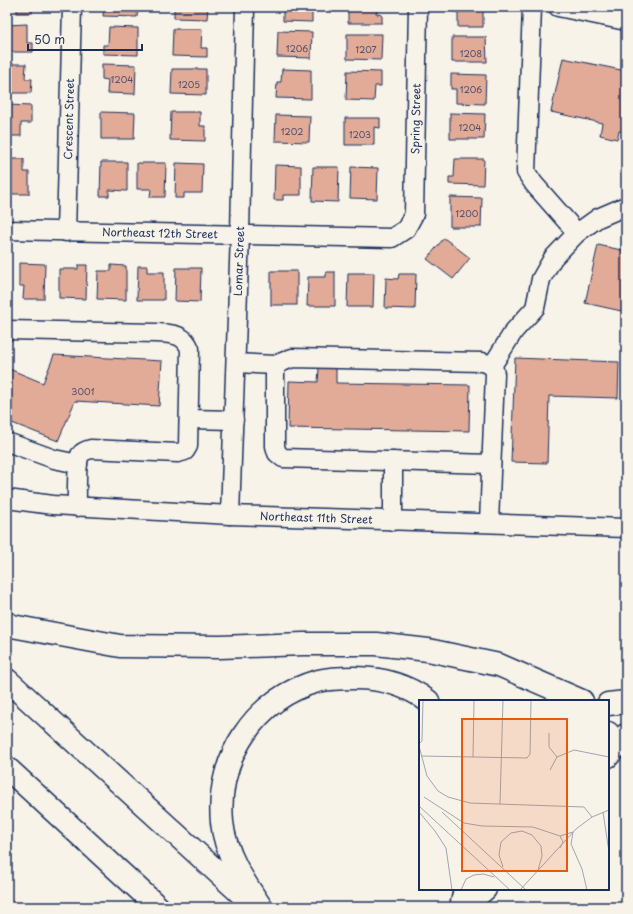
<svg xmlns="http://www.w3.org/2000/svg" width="633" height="914" viewBox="0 0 633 914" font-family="'Playpen Sans',sans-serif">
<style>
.building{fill:#e1ab97;stroke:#1b2f5e}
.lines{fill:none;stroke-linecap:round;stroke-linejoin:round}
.minor-casing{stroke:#1b2f5e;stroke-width:21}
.major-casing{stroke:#1b2f5e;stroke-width:25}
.highway-casing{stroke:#1b2f5e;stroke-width:25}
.minor{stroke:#f7f3e8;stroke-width:18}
.major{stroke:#f7f3e8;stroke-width:22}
.highway{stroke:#f7f3e8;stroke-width:22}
.labels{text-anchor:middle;stroke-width:3;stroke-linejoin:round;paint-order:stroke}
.number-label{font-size:9px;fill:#4c4e6c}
.street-label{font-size:11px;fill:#1b2f5e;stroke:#f7f3e8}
.inset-road{fill:none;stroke:#9fa5b1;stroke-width:1}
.view{fill:#e8590c;fill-opacity:0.15;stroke:#e8590c;stroke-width:2}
.inset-edge{fill:none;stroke:#1b2f5e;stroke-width:2}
</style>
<rect width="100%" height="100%" fill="#f7f3e8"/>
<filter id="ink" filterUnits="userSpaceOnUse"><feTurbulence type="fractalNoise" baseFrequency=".025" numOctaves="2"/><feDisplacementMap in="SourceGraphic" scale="8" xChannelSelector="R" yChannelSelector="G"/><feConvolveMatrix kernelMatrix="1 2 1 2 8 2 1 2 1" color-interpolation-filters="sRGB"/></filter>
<g filter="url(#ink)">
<g class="building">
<rect x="17" y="7" width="15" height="6"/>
<path d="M104,7H138L137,17L103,16Z"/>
<path d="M174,7H208L207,19L174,18Z"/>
<path d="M283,7H312V22L283,21Z"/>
<path d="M348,7H377V14L382,15V23H348Z"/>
<path d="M453,7H483V27H458V12H453Z"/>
<path d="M27,24V43H33V52H7V25Z"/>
<path d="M109,27L138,28V55L103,54V45H108Z"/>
<path d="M173,29H202L201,48H207V57L172,56Z"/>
<path d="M278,31L312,32L311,58L277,57Z"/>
<path d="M347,34H382L381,60L347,59Z"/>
<path d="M452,37H486L487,62H452Z"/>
<path d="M563,58L626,71V132L619,131L617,139L600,135L602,123L551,112Z"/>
<path d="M7,64H26L25,79H32L31,93H7Z"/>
<path d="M102,64L136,65L135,94L107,93L108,80L102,79Z"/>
<path d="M172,69H206V95L171,94Z"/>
<path d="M282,69L311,70V99L276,98L277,82H281Z"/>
<path d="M347,71L381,72V86H375L374,101L346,100Z"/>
<path d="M451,74L486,75L485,104L456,103V89H451Z"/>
<path d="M7,105L31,106V123H21V136H7Z"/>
<path d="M101,112L135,113L134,139H101Z"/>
<path d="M171,112H200V126H205V141L170,140Z"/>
<path d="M450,113L485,114L484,139H450Z"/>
<path d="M276,115L310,116L309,142L275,141Z"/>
<path d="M345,118H380V128L374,127V145H345Z"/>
<path d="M7,159H24V172H29V194H7Z"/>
<path d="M455,159H484L483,185L449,184V177H454Z"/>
<path d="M101,162H127V191L109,190V196H100Z"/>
<path d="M137,163H166L165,197H150L151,189H137Z"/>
<path d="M176,163L203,164L202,193H184V198H175Z"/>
<path d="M275,165L301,166V195H283V200H274Z"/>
<path d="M313,167H339L338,202L312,201Z"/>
<path d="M351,167L378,168L377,199L350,198Z"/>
<path d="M450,197L482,198L481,227H450Z"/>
<path d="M444,238L470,258L453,279L427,259Z"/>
<path d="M598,245L626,251V312L585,303Z"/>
<path d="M19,263L45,264L44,299H23L24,286H19Z"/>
<path d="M78,265H87L86,299L59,298V269H78Z"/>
<path d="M111,265L126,266V300L97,299L98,271H111Z"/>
<path d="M138,266H147V272H164V300H137Z"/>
<path d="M176,268H201L200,302L175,301Z"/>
<rect x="271" y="271" width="26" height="34"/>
<path d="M326,272H335V306H307L308,277H326Z"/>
<path d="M348,273H374L373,307H347Z"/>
<path d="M399,274H416L415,309L385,308L386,278L398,279Z"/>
<path d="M54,355L162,361L159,406L75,401L58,441L7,421V368L43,383Z"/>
<path d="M515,358L619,362L618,398L549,396L547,463L511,462Z"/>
<path d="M319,368H336V383L470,385L469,431L288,428L289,381L318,382Z"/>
</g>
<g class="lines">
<g class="minor-casing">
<g id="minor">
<path d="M532,7L526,172L534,184L577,233"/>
<path d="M558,7L626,21"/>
<path id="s1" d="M7,230L392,238L406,229L414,214L418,7"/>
<path id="s2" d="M66,232L72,7"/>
<path d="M7,330L156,333C171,334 184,333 190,349L188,446L185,451L178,453L91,449C87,450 83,451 80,455C76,463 77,496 77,507"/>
<path d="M236,363L275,365L292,358L482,362C490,364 494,366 495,374L489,523"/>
<path d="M275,365V446L277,453L283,458L491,464"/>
<path d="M492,366L514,331L535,308L541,279L553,258L577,233L598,218L626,206"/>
<path d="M189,419L234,420"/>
<path d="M7,442L54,459L78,464"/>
<path id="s3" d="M7,499L53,505L230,515L626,528"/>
<path id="s4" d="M230,515L240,234L245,7"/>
<path d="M393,521V461"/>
</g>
</g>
<g class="major-casing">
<g id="major">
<path d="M608,756L626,735"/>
<path d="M464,907L485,889"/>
</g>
</g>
<g class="highway-casing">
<g id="highway">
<path d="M7,623L12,626L120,646L220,647L303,644H376L428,650L499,665L582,701"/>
<path d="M7,680L247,899"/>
<path d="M608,704L626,702"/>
<path d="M608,733L611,744L608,748"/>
<path d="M7,768L158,907"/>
<path d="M261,907C244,882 225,854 222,822C216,759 255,698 318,681C330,678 342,678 354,678C381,678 407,685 428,701"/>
<path d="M461,907L465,889"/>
</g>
</g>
<use href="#minor" class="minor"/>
<use href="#major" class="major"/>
<use href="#highway" class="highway"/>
</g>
</g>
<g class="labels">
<g class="number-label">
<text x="297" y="52">1206</text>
<text x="366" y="53">1207</text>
<text x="471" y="57">1208</text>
<text x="122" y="83">1204</text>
<text x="189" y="88">1205</text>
<text x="471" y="93">1206</text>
<text x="470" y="131">1204</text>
<text x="292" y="135">1202</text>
<text x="360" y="138">1203</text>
<text x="467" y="217">1200</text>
<text x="83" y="395">3001</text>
</g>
<g class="street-label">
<text dy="4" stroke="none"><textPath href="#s2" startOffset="113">Crescent Street</textPath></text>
<text dy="4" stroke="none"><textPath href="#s1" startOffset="514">Spring Street</textPath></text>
<text dy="4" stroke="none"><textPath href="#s1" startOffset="153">Northeast 12th Street</textPath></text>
<text dy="4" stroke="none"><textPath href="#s4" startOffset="254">Lomar Street</textPath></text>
<text dy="4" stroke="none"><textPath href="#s3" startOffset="310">Northeast 11th Street</textPath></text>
</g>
</g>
<g transform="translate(419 700)">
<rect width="190" height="190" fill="#f7f3e8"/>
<path class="inset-road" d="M130,33V47L138,57M0,44L3,41L4,0M0,46L8,76L19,91L29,97L51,103L165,107L173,117M2,56L108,58L111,54L112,0M54,57L55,0M131,70L138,57L155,50L190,57M5,97L45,123L63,126L114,127L141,136L154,132M81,104L84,0M0,106L91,190M0,112L16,131L27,148L33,190M23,112L107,190M184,112L190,152M154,132L152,144L163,169L168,190M0,137V190M141,148L144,142L141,136M84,167L80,155L82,142L92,133L103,131L113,135L122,146L123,156L119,170M42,190L47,179L55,175L64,174L75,177M101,190L157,129L173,117L190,110"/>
<path class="view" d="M43,19H148V171H43Z"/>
<rect width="190" height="190" class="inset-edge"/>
</g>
<rect width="633" height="914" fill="none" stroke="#f7f3e8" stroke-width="24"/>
<rect x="12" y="12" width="609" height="890" fill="none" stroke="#1b2f5e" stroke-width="1.5" filter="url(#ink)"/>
<path d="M28 44v6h114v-6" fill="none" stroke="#1b2f5e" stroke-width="2"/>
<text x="34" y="44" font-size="12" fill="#1b2f5e" stroke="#f7f3e8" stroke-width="3" paint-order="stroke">50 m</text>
</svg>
